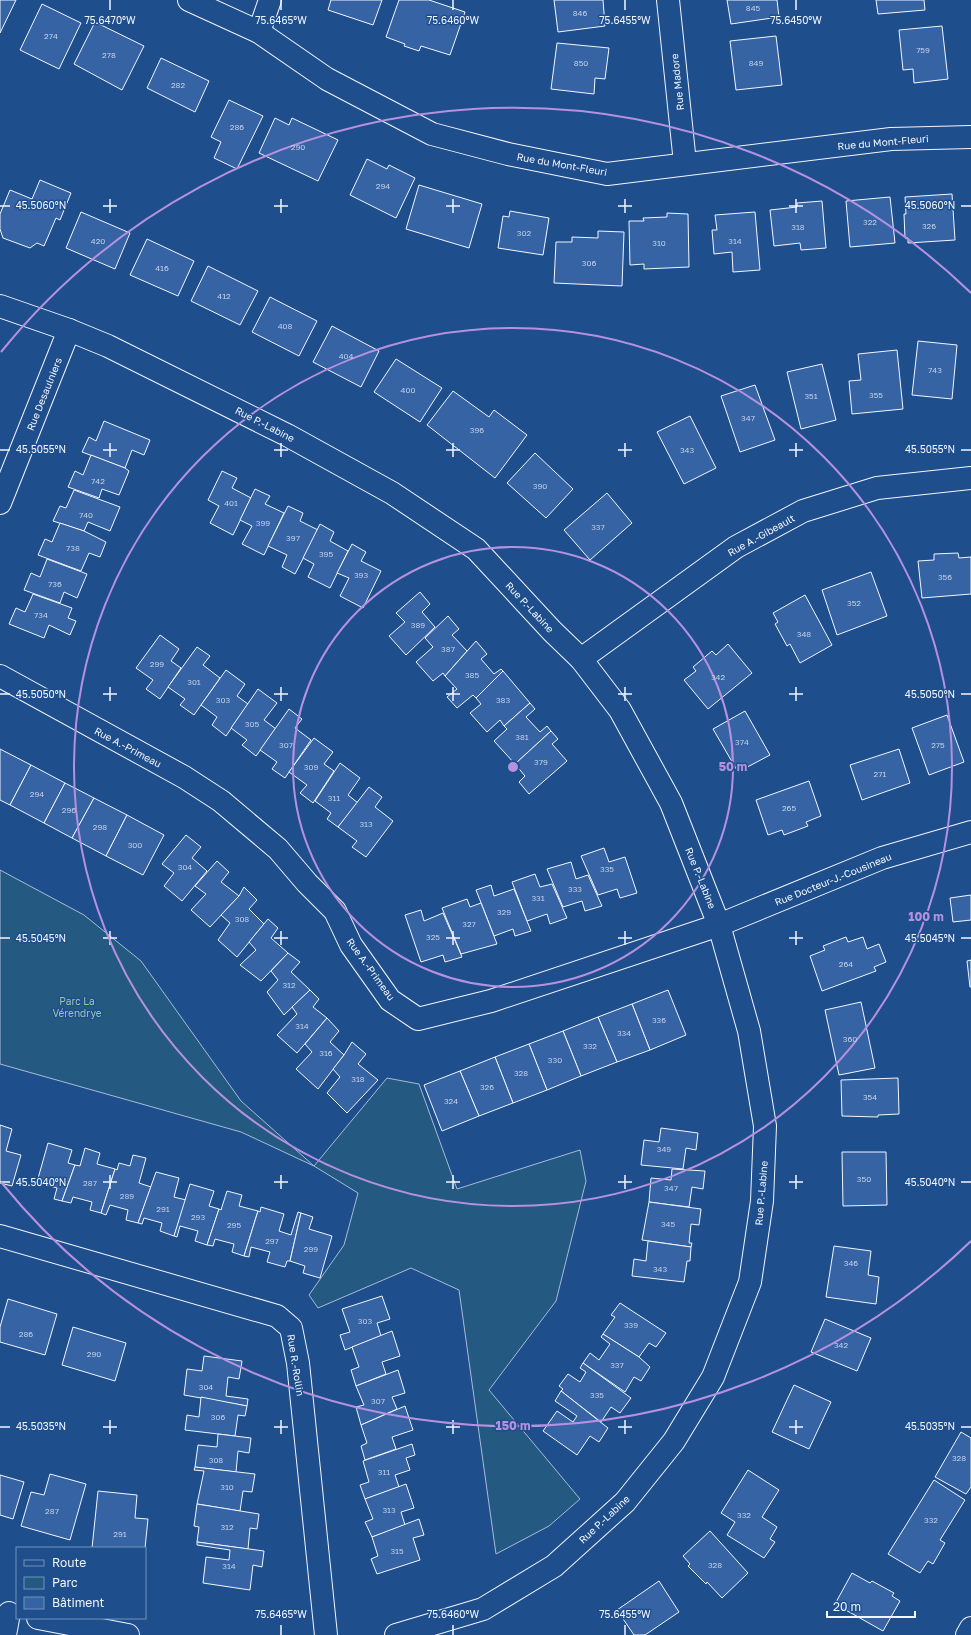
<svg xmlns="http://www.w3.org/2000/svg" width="971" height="1635" viewBox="0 0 971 1635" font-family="'Golos Text',sans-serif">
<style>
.green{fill:#245a82;stroke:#a8bbd7}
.building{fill:#3563a3;stroke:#f2f6ff}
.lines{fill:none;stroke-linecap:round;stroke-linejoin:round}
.minor-casing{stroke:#f2f6ff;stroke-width:24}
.minor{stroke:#1f4e8c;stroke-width:22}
.ticks{fill:none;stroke:#f2f6ff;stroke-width:1.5}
.ring{fill:none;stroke:#b691df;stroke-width:2}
.labels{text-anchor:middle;stroke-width:3;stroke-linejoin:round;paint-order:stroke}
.number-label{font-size:8px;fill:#c3d1e8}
.street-label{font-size:10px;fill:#f2f6ff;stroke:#1f4e8c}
.park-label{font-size:10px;fill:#97c8a6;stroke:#1f4e8c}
.ticks-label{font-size:10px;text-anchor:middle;fill:#f2f6ff;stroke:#1f4e8c;stroke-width:3;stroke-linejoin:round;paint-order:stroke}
.centre{fill:#b691df;stroke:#1f4e8c;stroke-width:2}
.ring-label{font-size:12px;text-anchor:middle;font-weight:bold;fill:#b691df;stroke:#1f4e8c;stroke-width:3;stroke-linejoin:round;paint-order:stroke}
</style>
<rect width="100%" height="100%" fill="#1f4e8c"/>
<path class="green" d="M0,870L84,915L141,961L241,1101L314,1166L387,1078L419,1084L457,1189L580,1150L586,1181L556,1301L489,1390L580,1499L549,1526L496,1554L459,1290L411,1268L318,1308L309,1295L344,1245L358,1193L314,1166L241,1132L0,1064Z"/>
<g class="building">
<path d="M0,0H16L0,33Z"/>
<path d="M331,0H382L373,25L328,10Z"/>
<path d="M399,0H429L465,12L450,55L421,46L419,51L404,46L405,44L386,37Z"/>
<path d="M554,0H603L605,26L558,32Z"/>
<path d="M727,0H777L779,17L731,24Z"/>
<path d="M876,0H924L925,10L878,14Z"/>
<path d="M42,4L81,23L59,69L20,50Z"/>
<path d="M95,22L144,46L122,90L74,64Z"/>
<path d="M942,26L948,79L914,83L913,69L903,70L899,30Z"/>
<path d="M776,36L782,85L736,90L730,41Z"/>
<path d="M557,43L609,48L605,79L595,78L594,94L551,89Z"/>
<path d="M161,58L209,81L195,112L147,88Z"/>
<path d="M229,100L263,116L237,169L214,158L221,142L211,137Z"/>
<path d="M275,118L289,125L292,118L338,140L318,181L259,153Z"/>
<path d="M367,159L387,169L389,165L415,178L396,218L350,195Z"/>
<path d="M40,180L71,193L60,220L56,218L44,246L37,243L30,248L3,238L0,229V214L10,190L32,199Z"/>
<path d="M419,185L482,204L469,248L406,229Z"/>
<path d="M952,194L955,240L908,243V238H905L904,214H906L905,197Z"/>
<path d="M890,197L895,243L850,247L846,201Z"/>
<path d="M822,201L826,248L801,250L800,243L774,246L770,210L797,207V203Z"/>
<path d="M510,211L549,218L543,255L498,248L503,216L509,217Z"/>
<path d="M81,212L130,233L115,269L66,248Z"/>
<path d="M755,212L760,270L733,272L732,252L714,254L712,230H717L715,215Z"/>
<path d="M667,213L688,214L689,267L644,269V264L630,265L629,221H644L643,218L667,217Z"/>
<path d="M598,231L624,232L622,286L554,283L556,242H572V237L598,238Z"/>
<path d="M147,239L194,261L178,296L130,275Z"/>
<path d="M208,266L258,291L240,325L191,301Z"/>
<path d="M270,297L317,321L299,356L252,332Z"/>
<path d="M332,326L379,351L361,387L313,362Z"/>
<path d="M918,341L957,345L952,399L912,395Z"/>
<path d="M897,350L903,409L852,414L849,381L861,380L858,354Z"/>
<path d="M396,359L442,388L420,422L374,392Z"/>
<path d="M822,364L836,420L801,429L787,372Z"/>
<path d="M755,385L775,440L740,452L721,396Z"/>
<path d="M453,391L489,417L494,410L527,435L495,478L427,425Z"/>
<path d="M690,416L716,468L684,484L657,432Z"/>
<path d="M104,421L150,440L144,455L132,450L125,468L82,452L89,437L96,441Z"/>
<path d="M535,453L573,489L546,518L507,483Z"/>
<path d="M91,455L125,468L129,471L119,495L102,489L99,498L68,487L75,471L83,475Z"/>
<path d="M222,471L237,478L232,488L251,498L233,535L210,523L219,506L208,500Z"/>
<path d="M255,489L270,496L265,504L284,513L264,555L242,544L252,526L240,520Z"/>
<path d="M74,490L120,507L110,531L88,522L84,531L53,521L60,506L66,508Z"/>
<path d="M607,493L632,523L590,560L564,530Z"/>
<path d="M288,506L303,513L300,521L318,530L295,574L282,567L287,555L268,546Z"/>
<path d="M60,523L84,531L106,542L100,557L89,553L81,571L38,555L45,539L52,542Z"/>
<path d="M320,524L334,532L330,541L348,551L330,588L308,577L314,564L303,558Z"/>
<path d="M352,544L366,552L361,561L381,571L363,608L340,596L349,578L337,573Z"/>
<path d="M958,553L959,558L971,557V594L922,598L918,561L934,560V554Z"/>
<path d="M47,559L87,574L77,598L64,592L60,603L24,590L31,573L40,577Z"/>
<path d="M871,572L887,616L837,635L822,590Z"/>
<path d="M420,592L430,604L422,612L435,627L406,655L389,636L405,622L396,613Z"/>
<path d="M33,594L72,608L68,618L76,621L70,635L49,625L44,638L9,624L16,608L25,612Z"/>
<path d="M805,595L832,645L800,663L790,644L787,646L775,624L778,622L773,613Z"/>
<path d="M448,616L459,629L452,635L467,651L445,676L443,673L433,681L416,662L433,647L425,638Z"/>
<path d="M160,635L179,649L171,661L181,668L160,699L146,689L153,680L136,668Z"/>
<path d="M476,641L487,654L481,659L494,674L501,669L503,671L476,698L473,695L457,708L447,697L457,689L445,676Z"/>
<path d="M728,644L752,673L708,709L684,680L696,671L693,667L712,651L716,655Z"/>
<path d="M197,647L210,656L203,665L220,678L194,715L180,705L185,699L168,687Z"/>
<path d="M226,670L245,684L237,696L248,704L226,736L212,725L217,717L201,705Z"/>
<path d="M503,671L530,703L504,726L500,720L487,732L470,713L481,704L476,698Z"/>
<path d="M258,689L277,703L264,720L276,729L256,756L242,745L247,740L231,728Z"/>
<path d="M530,703L535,709L526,717L540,732L547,726L551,731L515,764L494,741L507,729L504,726Z"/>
<path d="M289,709L302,719L295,728L311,740L285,778L272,769L277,762L260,750Z"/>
<path d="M745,711L770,755L738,772L713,729Z"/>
<path d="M947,715L964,762L929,775L912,728Z"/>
<path d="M551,731L558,739L552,744L567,761L529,794L519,782L525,776L515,764Z"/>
<path d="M314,738L333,752L324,764L334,771L313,803L300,793L307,785L289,772Z"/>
<path d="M0,749L31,765L10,805L0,800Z"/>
<path d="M899,749L910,783L862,800L850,765Z"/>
<path d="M340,763L360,778L348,795L358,803L338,827L327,819L331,813L315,801Z"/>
<path d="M31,765L65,783L44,823L10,805Z"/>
<path d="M809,781L821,816L806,822L808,826L784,835L782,830L768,835L756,800Z"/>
<path d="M65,783L94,798L72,838L44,823Z"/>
<path d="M369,787L382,797L375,807L393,821L366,857L352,847L357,841L338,827Z"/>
<path d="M94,798L127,815L106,856L72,838Z"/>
<path d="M127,815L164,835L143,875L106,856Z"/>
<path d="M186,835L201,847L192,858L207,871L182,901L164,886L174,873L162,864Z"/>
<path d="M604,848L609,862L625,857L637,893L620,898L617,889L598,895L581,856Z"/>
<path d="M217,861L229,872L221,882L239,896L210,927L191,910L206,894L195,886Z"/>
<path d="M571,862L576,879L588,875L602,906L585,911L582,901L563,907L547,869Z"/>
<path d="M535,874L540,887L552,884L567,918L550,924L547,914L527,921L512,882Z"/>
<path d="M491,885L494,896L514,889L531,931L515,936L513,929L494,936L476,890Z"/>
<path d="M244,887L257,900L249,909L264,924L237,957L218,940L230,923L221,915L239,896Z"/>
<path d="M971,895V920L953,922L950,898Z"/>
<path d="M467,899L470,907L481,903L497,944L461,954L442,908Z"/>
<path d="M421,910L424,921L443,913L462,957L445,962L443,955L421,962L405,915Z"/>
<path d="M268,919L278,928L271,938L288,953L261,981L240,965L256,950L249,942Z"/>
<path d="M846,937L848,942L863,937L867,949L879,944L886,962L874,967L876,971L822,991L810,956L825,950L823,946Z"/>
<path d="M288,953L300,962L291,972L310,990L284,1015L267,992L278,980L271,971Z"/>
<path d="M971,960V987H970L967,961Z"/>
<path d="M310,990L319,999L313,1007L327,1018L297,1053L277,1035L297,1014L292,1007Z"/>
<path d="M668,990L686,1035L650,1050L632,1004Z"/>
<path d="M861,1002L875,1068L839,1075L825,1010Z"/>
<path d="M632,1004L650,1050L617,1062L598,1017Z"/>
<path d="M598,1017L617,1062L581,1076L563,1031Z"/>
<path d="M327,1018L339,1031L330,1042L344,1055L318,1089L296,1069L312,1052L305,1044Z"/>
<path d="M563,1031L581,1076L547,1090L529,1044Z"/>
<path d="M352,1042L366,1054L358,1064L378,1080L347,1113L327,1093L340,1077L333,1069L344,1055Z"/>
<path d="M529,1044L547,1090L513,1103L495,1057Z"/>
<path d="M495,1057L513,1103L479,1116L460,1071Z"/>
<path d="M460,1071L479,1116L442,1131L424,1085Z"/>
<path d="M898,1078L899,1114L878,1115V1117L842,1116L841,1080Z"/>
<path d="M0,1125L12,1129L6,1151L21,1155L12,1186L0,1183Z"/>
<path d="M661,1128L698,1133L696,1150L686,1148L683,1169L641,1165L644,1140L659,1142Z"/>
<path d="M48,1143L72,1150L68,1163L75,1165L62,1201L54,1199L57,1188L37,1182Z"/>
<path d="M85,1148L100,1153L97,1164L115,1169L101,1213L90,1210L92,1202L73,1197L71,1203L62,1201L75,1165L80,1166Z"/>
<path d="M842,1152H886L887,1205L843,1206Z"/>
<path d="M133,1155L146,1158L139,1183L151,1187L138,1223L126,1220L128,1210L110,1205L106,1215L101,1213L115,1169L117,1170L119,1163L130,1166Z"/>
<path d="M672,1169L705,1171L703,1189L692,1187L689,1207L649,1202L651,1178L671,1180Z"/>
<path d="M156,1172L179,1178L174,1197L186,1200L174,1236L160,1231L162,1223L144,1218L142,1224L138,1223Z"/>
<path d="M190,1184L214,1191L209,1206L219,1209L207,1245L195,1241L198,1231L180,1226L177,1237L174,1236Z"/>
<path d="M227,1191L242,1195L239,1206L258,1211L244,1256L232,1252L234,1244L215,1239L213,1246L207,1245L219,1209L221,1210Z"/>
<path d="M649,1202L701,1209L699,1225L691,1224L689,1243H692L691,1247L642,1240Z"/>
<path d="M261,1207L284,1214L279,1231L291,1235L298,1212L301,1213L290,1261H287L285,1267L267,1262L270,1252L251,1247L249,1257L244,1256L258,1211L260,1212Z"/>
<path d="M301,1213L313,1217L309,1229L332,1236L320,1278L303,1273L305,1266L290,1261Z"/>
<path d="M648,1241L691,1247L690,1261H687L684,1282L632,1276L634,1259L646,1261Z"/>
<path d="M834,1246L871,1251L868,1275L879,1277L876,1304L826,1297Z"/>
<path d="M382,1296L390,1319L377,1323L381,1336L345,1350L340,1335L350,1332L342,1309Z"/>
<path d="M8,1299L57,1314L45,1355L0,1342V1327Z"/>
<path d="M620,1303L666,1333L656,1347L649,1343L639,1357L603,1334L615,1317L611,1315Z"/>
<path d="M825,1319L871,1338L857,1371L811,1352Z"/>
<path d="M73,1327L126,1343L115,1381L62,1365Z"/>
<path d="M392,1331L400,1356L382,1362L386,1374L356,1386L351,1370L359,1367L352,1347Z"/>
<path d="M603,1334L639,1357L650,1367L641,1381L634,1377L625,1392L583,1363L590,1353L599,1360L610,1344L601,1337Z"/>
<path d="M204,1356L242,1361L239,1379L228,1377L226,1396L248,1399L247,1406L184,1395L187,1369L202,1371Z"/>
<path d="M583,1363L631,1398L620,1413L611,1407L601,1422L561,1391L563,1389L559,1386L568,1374L580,1382L586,1372L580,1368Z"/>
<path d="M398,1370L405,1393L392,1397L397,1409L361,1425L356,1407L364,1405L356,1386Z"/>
<path d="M794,1385L831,1402L809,1449L772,1432Z"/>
<path d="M561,1391L608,1428L599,1442L590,1436L577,1455L543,1431L557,1411L573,1422L577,1416L555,1401Z"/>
<path d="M201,1397L247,1406L245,1416L238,1415L235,1436L185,1430L187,1415L199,1417Z"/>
<path d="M405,1406L413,1430L392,1437L396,1449L365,1460L361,1446L367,1443L361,1425Z"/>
<path d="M961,1432L971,1438V1487L966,1494L935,1477Z"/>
<path d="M218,1434L251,1438L249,1453L238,1451L236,1472L195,1467L198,1445L217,1447Z"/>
<path d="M412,1444L415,1455L406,1458L410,1470L395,1475L399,1487L365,1499L360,1485L369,1482L363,1461Z"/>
<path d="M195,1467L255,1474L252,1492L243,1491L240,1511L197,1504L204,1471L194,1470Z"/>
<path d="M748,1470L779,1490L762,1517L777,1527L770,1539L775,1542L764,1558L727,1535L735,1522L721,1513Z"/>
<path d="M50,1474L86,1484L70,1540L21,1526L31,1492L44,1495Z"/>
<path d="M0,1475L24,1482L13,1519L0,1515Z"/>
<path d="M934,1480L965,1500L940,1540L945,1543L933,1564L928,1561L920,1573L888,1554Z"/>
<path d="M406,1484L414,1508L401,1512L405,1525L372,1537L365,1522L373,1519L365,1499Z"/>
<path d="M98,1491L137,1495L135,1518L148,1519L145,1548H92Z"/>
<path d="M197,1504L259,1514L257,1529L250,1528L248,1549L197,1542L199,1527L194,1526Z"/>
<path d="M419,1519L424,1535L413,1538L420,1560L377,1574L371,1559L378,1556L372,1537Z"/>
<path d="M710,1531L748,1573L722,1598L707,1582L706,1584L688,1566L690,1564L683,1556Z"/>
<path d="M197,1542L264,1551L262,1567L253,1565L250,1590L203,1583L206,1557L229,1560L230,1550L197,1545Z"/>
<path d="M852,1573L870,1583L872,1581L894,1593L892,1596L900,1601L883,1631L835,1604Z"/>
<path d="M659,1581L679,1612L645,1635H634L617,1610Z"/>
</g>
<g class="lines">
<g class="minor-casing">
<g id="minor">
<path d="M189,0L259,32L327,79L432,134L508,154L607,174L891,139L971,137"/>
<path d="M668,0L685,163"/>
<path d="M259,32L270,0"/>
<path d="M0,306L69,330L108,346L287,435L392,493L476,549L552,631L581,659L620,710L671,803L719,925L749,1031L765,1126L762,1201L750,1282L713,1377L674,1441L625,1502L554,1566L483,1609L396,1635"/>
<path d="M0,503L69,330"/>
<path d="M581,659L736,547L803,511L877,488L971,478"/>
<path d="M0,676L184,777L221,801L278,849L307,883L335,911L351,945L390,1000L418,1019L491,1001L719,925L882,858L971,832"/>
<path d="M0,1236L277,1316L291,1328L298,1363L326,1635"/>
<path d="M38,1618L128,1635"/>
<path d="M5,1635L9,1613"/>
<path d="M967,1635L971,1628"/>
</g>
</g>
<use href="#minor" class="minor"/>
</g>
<path class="ticks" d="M110,0V10M281,0V10M453,0V10M625,0V10M796,0V10M110,199V213M281,199V213M453,199V213M625,199V213M796,199V213M0,206H10M103,206H117M274,206H288M446,206H460M618,206H632M789,206H803M961,206H971M110,443V457M281,443V457M453,443V457M625,443V457M796,443V457M0,450H10M103,450H117M274,450H288M446,450H460M618,450H632M789,450H803M961,450H971M110,687V701M281,687V701M453,687V701M625,687V701M796,687V701M0,694H10M103,694H117M274,694H288M446,694H460M618,694H632M789,694H803M961,694H971M110,931V945M281,931V945M453,931V945M625,931V945M796,931V945M0,938H10M103,938H117M274,938H288M446,938H460M618,938H632M789,938H803M961,938H971M110,1175V1189M281,1175V1189M453,1175V1189M625,1175V1189M796,1175V1189M0,1182H10M103,1182H117M274,1182H288M446,1182H460M618,1182H632M789,1182H803M961,1182H971M110,1420V1434M281,1420V1434M453,1420V1434M625,1420V1434M796,1420V1434M0,1427H10M103,1427H117M274,1427H288M446,1427H460M618,1427H632M789,1427H803M961,1427H971M281,1625V1635M453,1625V1635M625,1625V1635"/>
<g class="ring">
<circle cx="513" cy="767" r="220"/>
<circle cx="513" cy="767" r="439"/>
<path d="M971 1241A659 659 0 0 1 1 1182M1 352A659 659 0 0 1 971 293"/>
</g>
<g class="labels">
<g class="number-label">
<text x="753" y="11">845</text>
<text x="580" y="16">846</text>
<text x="51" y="39">274</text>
<text x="923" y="53">759</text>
<text x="109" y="58">278</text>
<text x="581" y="66">850</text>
<text x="756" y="66">849</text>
<text x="178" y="88">282</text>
<text x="237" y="130">286</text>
<text x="298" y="150">290</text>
<text x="383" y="189">294</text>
<text x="870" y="225">322</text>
<text x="929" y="229">326</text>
<text x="798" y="230">318</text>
<text x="524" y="236">302</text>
<text x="98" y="244">420</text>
<text x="735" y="244">314</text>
<text x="659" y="246">310</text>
<text x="589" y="266">306</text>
<text x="162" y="271">416</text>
<text x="224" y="299">412</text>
<text x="285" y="329">408</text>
<text x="346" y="359">404</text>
<text x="935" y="373">743</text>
<text x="408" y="393">400</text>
<text x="876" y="398">355</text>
<text x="811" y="399">351</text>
<text x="748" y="421">347</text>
<text x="477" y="433">396</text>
<text x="687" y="453">343</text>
<text x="98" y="484">742</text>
<text x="540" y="489">390</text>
<text x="231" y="506">401</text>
<text x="86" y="518">740</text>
<text x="263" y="526">399</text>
<text x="598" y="530">337</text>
<text x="293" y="541">397</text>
<text x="73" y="551">738</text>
<text x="326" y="557">395</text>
<text x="361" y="578">393</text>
<text x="945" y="580">356</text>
<text x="55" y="587">736</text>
<text x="854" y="606">352</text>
<text x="41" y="618">734</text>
<text x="418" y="628">389</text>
<text x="804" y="637">348</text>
<text x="448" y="652">387</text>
<text x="157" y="667">299</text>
<text x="472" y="678">385</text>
<text x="718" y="680">342</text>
<text x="194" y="685">301</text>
<text x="223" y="703">303</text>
<text x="503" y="703">383</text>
<text x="252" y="727">305</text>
<text x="522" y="740">381</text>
<text x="742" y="745">374</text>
<text x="286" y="748">307</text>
<text x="938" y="748">275</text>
<text x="541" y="765">379</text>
<text x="311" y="770">309</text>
<text x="880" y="777">271</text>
<text x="37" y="797">294</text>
<text x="334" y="801">311</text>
<text x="789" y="811">265</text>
<text x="69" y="813">296</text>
<text x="366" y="827">313</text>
<text x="100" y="830">298</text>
<text x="135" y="848">300</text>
<text x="185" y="870">304</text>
<text x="607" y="872">335</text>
<text x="575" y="892">333</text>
<text x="538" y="901">331</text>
<text x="504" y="915">329</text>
<text x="242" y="922">308</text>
<text x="469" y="927">327</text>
<text x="433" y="940">325</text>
<text x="846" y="967">264</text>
<text x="289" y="988">312</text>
<text x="659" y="1023">336</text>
<text x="302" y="1029">314</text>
<text x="624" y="1036">334</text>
<text x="850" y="1042">360</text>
<text x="590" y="1049">332</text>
<text x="326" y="1056">316</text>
<text x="555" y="1063">330</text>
<text x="521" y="1076">328</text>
<text x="358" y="1082">318</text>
<text x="487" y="1090">326</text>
<text x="870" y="1100">354</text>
<text x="451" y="1104">324</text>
<text x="664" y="1152">349</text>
<text x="864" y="1182">350</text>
<text x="90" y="1186">287</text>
<text x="671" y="1191">347</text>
<text x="127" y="1199">289</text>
<text x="163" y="1212">291</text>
<text x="198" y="1220">293</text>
<text x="668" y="1227">345</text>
<text x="234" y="1228">295</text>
<text x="272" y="1244">297</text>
<text x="311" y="1252">299</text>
<text x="851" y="1266">346</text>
<text x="660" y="1272">343</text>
<text x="365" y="1324">303</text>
<text x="631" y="1328">339</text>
<text x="26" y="1337">286</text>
<text x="841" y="1348">342</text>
<text x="94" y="1357">290</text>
<text x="617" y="1368">337</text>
<text x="206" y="1390">304</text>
<text x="597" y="1398">335</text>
<text x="378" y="1404">307</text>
<text x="218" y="1420">306</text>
<text x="959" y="1461">328</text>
<text x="216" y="1463">308</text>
<text x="384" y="1475">311</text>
<text x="227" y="1490">310</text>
<text x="389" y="1513">313</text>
<text x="52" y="1514">287</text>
<text x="744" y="1518">332</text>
<text x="931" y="1523">332</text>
<text x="227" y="1530">312</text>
<text x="120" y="1537">291</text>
<text x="397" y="1554">315</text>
<text x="715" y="1568">328</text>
<text x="229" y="1569">314</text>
</g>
<g class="street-label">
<text transform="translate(677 82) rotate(-96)" y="4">Rue Madore</text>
<text transform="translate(883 142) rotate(-5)" y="4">Rue du Mont-Fleuri</text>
<text transform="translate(562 164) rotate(10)" y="4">Rue du Mont-Fleuri</text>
<text transform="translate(44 394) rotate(-68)" y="4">Rue Desaulniers</text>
<text transform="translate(265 424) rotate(27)" y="4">Rue P.-Labine</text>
<text transform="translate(761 535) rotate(-29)" y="4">Rue A.-Gibeault</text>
<text transform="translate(530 607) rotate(47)" y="4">Rue P.-Labine</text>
<text transform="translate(128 747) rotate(28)" y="4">Rue A.-Primeau</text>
<text transform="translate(701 878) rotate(68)" y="4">Rue P.-Labine</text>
<text transform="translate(833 879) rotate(-22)" y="4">Rue Docteur-J.-Cousineau</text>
<text transform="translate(371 969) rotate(54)" y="4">Rue A.-Primeau</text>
<text transform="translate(761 1193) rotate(-85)" y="4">Rue P.-Labine</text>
<text transform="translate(296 1365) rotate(81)" y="4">Rue R.-Rollin</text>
<text transform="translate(604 1519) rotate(-43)" y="4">Rue P.-Labine</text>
</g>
<g class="park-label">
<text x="77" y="1005">Parc La<tspan x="77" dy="12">Vérendrye</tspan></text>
</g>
</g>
<g class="ticks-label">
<text x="110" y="24">75.6470°W</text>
<text x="281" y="24">75.6465°W</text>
<text x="453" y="24">75.6460°W</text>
<text x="625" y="24">75.6455°W</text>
<text x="796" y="24">75.6450°W</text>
<text x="41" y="209">45.5060°N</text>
<text x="930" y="209">45.5060°N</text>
<text x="41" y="453">45.5055°N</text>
<text x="930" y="453">45.5055°N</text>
<text x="41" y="698">45.5050°N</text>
<text x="930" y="698">45.5050°N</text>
<text x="41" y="942">45.5045°N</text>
<text x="930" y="942">45.5045°N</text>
<text x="41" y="1186">45.5040°N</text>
<text x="930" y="1186">45.5040°N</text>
<text x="41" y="1430">45.5035°N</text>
<text x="930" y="1430">45.5035°N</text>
<text x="281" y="1618">75.6465°W</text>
<text x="453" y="1618">75.6460°W</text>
<text x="625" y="1618">75.6455°W</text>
</g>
<circle cx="513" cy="767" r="6" class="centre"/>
<g class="ring-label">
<text x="733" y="771">50 m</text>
<text x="926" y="921">100 m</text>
<text x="513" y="1430">150 m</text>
</g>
<rect x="16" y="1547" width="130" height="72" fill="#1f4e8c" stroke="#7391ba"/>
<rect x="24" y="1560" width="20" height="6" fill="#1f4e8c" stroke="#7391ba"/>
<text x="52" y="1567" font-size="12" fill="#f2f6ff">Route</text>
<rect x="24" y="1577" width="20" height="12" fill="#245a82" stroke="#7391ba"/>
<text x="52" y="1587" font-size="12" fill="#f2f6ff">Parc</text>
<rect x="24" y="1597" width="20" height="12" fill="#3563a3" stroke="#7391ba"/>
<text x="52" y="1607" font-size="12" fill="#f2f6ff">Bâtiment</text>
<path d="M827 1611v6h88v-6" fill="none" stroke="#f2f6ff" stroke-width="2"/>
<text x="833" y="1611" font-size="12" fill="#f2f6ff" stroke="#1f4e8c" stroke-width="3" paint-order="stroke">20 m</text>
</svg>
